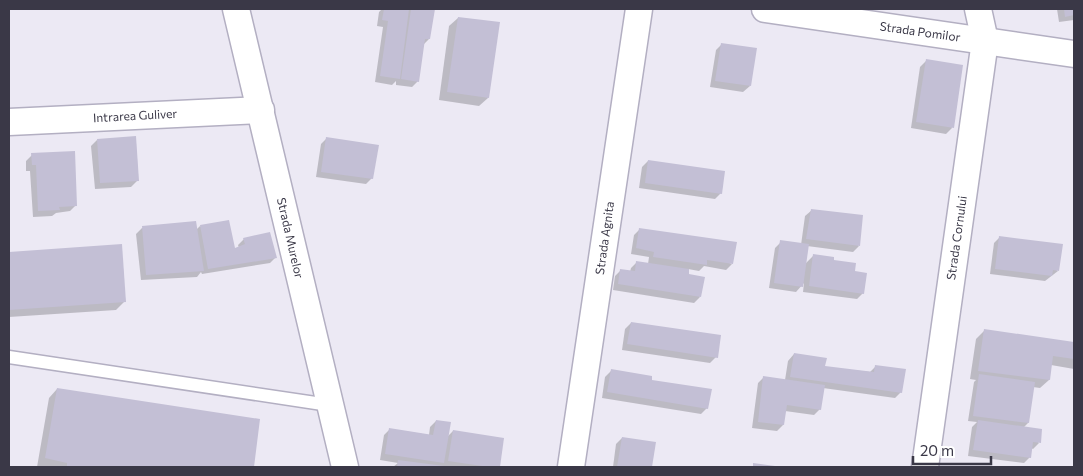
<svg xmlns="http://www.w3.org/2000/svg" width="1083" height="476" viewBox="0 0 1083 476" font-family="Commissioner,sans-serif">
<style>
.shadow{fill:#0003}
.building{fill:#c3bfd5}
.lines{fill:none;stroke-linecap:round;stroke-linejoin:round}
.lane-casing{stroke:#b3afc2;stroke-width:15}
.street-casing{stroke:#b3afc2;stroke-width:29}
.lane{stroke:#fff;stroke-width:12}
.street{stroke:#fff;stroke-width:26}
.labels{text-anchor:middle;stroke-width:4.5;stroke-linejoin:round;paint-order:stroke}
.street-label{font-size:12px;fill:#3a3847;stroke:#fff}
</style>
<rect width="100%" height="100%" fill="#ece9f4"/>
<g class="shadow">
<path d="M382,9H433L429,39L423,45L418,81L412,87L396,85V81L392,85L375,82L383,27L377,26L379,12Z"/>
<path d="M1057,9H1074V20L1059,22Z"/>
<path d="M458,18L488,98L479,106L439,100L449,26Z"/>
<path d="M722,44L750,86L743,92L710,87L716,50Z"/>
<path d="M926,61L952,128L946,134L911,128L920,67Z"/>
<path d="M327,138L372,178L366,184L316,177L321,144Z"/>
<path d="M97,140L137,181L131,187L95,189L91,146Z"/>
<path d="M32,155L76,205L70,211L56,213L52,216L33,217L30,171H26V161Z"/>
<path d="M648,161L721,193L715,199L639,188L642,167Z"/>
<path d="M812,210L859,246L853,252L807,246L805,264L814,255L832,261L853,272L863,293L857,299L803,292L804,283L796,292L769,288L775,248L781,242L801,245L805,216Z"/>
<path d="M200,226L234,249L239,248L238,245L244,239L276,257L270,263L202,274L201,272L197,277L141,280L136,234L142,228L196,230Z"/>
<path d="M640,229L732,264L726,270L704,266L699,271L688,269L687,275L700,297L694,303L613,290L615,276L621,270L630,272L631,268L637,262L648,264L649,257L631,254L634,235Z"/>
<path d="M1000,237L1058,271L1045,281L990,274L994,243Z"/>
<path d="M121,246L124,302L116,310L9,317V253Z"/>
<path d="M631,323L716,357L710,363L622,350L625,329Z"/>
<path d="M984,331L1074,343V369L1051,365L1049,380L1040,388L1033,387L1028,423L1023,428L1039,443L1033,449L1031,448L1030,457L1024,463L968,456L972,427L977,422L968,421L974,382L976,380L970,379L976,339Z"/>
<path d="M794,354L824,367L870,372L876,366L901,392L895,398L823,388L820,409L814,415L785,411L783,425L777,431L752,428L758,383L764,377L785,380L788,361Z"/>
<path d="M611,371L650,381L707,408L701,414L602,398L605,377Z"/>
<path d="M57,389L253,467H257H37L49,398Z"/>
<path d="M436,421L447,437L453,431L503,439L498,467H393L398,463L380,460L384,435L390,429L429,435L430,427Z"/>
<path d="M622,438L654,443L650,467H613L616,444Z"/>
</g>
<g class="building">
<path d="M384,9H409L400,79L380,76L388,21L382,20Z"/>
<path d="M411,9H435L430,39H425L419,82L401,79Z"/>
<path d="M1064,9H1074V15L1065,17Z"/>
<path d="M458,17L500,22L489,98L447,92Z"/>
<path d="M721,43L757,48L751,86L715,81Z"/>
<path d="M926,59L963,65L954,128L916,122Z"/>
<path d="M136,136L139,181L100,183L97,139Z"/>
<path d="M326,137L379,145L373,179L321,172Z"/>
<path d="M75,151L77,206L59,207L60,210L38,211L36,165H32L31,153Z"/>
<path d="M648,160L725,171L722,194L645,183Z"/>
<path d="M811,209L863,215L860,246L806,239Z"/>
<path d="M229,220L235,248L245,244L243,238L270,232L277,258L208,269L200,225Z"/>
<path d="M196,221L204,271L146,275L142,226Z"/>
<path d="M639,228L737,242L733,264L707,260V265L653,257L654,252L636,248Z"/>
<path d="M999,236L1063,244L1059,271L1053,270L1052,276L995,269Z"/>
<path d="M780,240L809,244L803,287L774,283Z"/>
<path d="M122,244L126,302L9,310V252Z"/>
<path d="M813,254L834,257V260L856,263L855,271L867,273L864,294L809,286Z"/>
<path d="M636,261L689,269V274L705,277L701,297L618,284L620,269L635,271Z"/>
<path d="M631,322L721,335L718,358L627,344Z"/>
<path d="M984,329L1074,342V359L1053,356L1050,380L978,371Z"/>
<path d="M794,353L827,358L825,366L874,372L875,365L906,369L902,393L790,377Z"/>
<path d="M611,369L652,376V380L712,389L708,409L607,392Z"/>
<path d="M979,374L1035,382L1029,423L973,416Z"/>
<path d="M763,376L825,385L821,410L787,405L784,425L758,422Z"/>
<path d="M57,388L260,419L254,467H67V463L45,458Z"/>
<path d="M436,420L451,422L444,463L385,454L389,428L433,435Z"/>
<path d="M978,420L1042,429L1041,443L1033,442L1031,458L973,450Z"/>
<path d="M453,430L504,438L500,467H489L448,461Z"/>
<path d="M622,437L656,442L652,467H617Z"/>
<path d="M398,460L444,466V467H397Z"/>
<path d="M753,463L775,466V467H753Z"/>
</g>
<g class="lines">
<g class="lane-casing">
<path id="lane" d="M9,357L329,405"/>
</g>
<g class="street-casing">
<g id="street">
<path d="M236,9L345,467"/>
<path d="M765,9L1074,54"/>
<path d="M9,122L261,110"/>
<path d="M571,467L639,9"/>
<path d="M925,467L985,41L978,9"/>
</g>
</g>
<use href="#lane" class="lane"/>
<use href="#street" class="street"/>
</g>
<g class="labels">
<g class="street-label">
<text transform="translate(920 32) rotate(8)" y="4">Strada Pomilor</text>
<text transform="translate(135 116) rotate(-3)" y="4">Intrarea Guliver</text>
<text transform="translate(290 238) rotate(77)" y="4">Strada Murelor</text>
<text transform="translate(605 238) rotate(-82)" y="4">Strada Agnita</text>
<text transform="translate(957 238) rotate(-82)" y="4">Strada Cornului</text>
</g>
</g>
<rect width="1083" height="476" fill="none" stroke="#3a3847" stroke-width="20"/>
<path d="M913 456v8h78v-8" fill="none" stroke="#3a3847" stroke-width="2.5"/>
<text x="920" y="456" font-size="15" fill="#3a3847" stroke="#ffffff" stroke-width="4" paint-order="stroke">20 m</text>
</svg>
